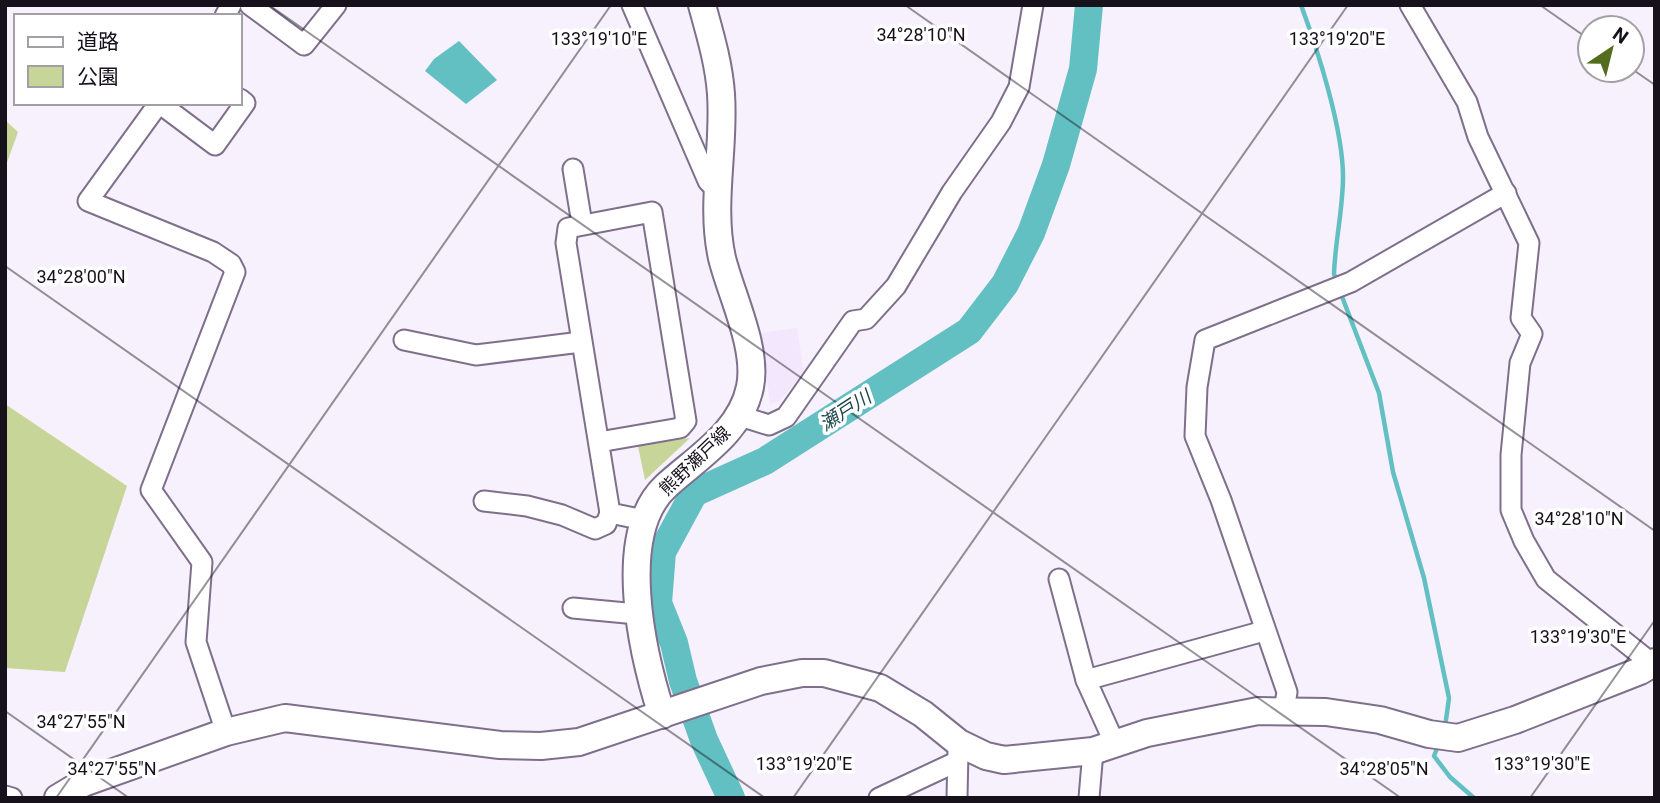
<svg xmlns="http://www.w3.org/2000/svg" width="1660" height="803" viewBox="0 0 1660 803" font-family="Roboto,'Noto Sans JP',sans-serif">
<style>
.built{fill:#f3e7fe}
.green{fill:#c7d598}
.water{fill:#62bfc2}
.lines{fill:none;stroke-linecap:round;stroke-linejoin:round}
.stream{stroke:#62bfc2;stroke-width:4.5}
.river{stroke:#62bfc2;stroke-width:28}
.street-casing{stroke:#7e6f8b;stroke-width:23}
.secondary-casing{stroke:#7e6f8b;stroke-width:30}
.street{stroke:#fff;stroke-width:19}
.secondary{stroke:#fff;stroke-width:26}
.ticks{fill:none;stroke:#16111b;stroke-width:2;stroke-opacity:0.45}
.labels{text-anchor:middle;stroke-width:7;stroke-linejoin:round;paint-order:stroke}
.street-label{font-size:18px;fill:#16111b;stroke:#fff}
.water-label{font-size:19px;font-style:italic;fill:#1d4749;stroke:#fff}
.ticks-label{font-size:18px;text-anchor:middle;fill:#16111b;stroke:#fff;stroke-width:7;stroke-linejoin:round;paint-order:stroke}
</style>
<rect width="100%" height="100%" fill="#f7f0fd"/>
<path class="built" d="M797,328L804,372L779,401L770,404L761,333Z"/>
<g class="green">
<path d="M5,120L18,132L5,168Z"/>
<path d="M5,404L127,486L65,672L5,668Z"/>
<path d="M690,438L645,480L638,446Z"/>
</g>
<path class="water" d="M459,41L497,80L466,104L425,71L434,59Z"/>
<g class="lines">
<g class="stream">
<path d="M1301,5C1318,51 1343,129 1343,177C1343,209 1335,242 1334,274L1337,282"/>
<path d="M1341,294L1379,393L1393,472L1424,578L1449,698L1445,727"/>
<path d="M1438,746L1434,756L1450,777L1474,798"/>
</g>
<path class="river" d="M731,798L704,740L683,681L674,643L658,603L662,552L694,493L765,461L969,331L1005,284L1031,233L1056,165L1083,69L1089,5"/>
<g class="street-casing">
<g id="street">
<path d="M250,5L304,45L336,5"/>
<path d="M632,5L708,181L720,193"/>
<path d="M1410,5L1467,102L1478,137L1529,243L1521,318L1532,334L1520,363L1511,455V510L1524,541L1546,579L1650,662"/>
<path d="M225,16L231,5"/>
<path d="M159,103L88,201L213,252L231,264L235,272L151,490L202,562L196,642L226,732"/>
<path d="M159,103L215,145L245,103L240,99"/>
<path d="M573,169L582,224"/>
<path d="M404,340L476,355L581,342"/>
<path d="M740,416L769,425L786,417L853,321L866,319L896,286L952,192L1001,122L1019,87L1033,5"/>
<path d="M599,442L680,428L686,421L652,212L568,228L566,243L610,513L644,520"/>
<path d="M484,501L527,506L562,515L595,529L606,524L610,513"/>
<path d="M1059,579L1086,680L1115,744"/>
<path d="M573,608L637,614"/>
<path d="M1086,680L1264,631"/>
<path d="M1284,710L1287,692L1221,500L1195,436L1197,387L1205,340L1351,282L1506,193"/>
<path d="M5,796L12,798"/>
<path d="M879,798L956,762"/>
<path d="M957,798L958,751"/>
<path d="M1089,798L1093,751"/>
</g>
</g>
<g class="secondary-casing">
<g id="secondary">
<path d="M662,715C643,656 614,534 666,486C698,457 741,432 750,387C758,348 731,295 722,258C710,205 725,148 721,94C719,64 710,34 702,5"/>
<path d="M58,798L83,783L226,732L285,718L500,745L541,746L579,742L761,681L802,673H824L880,688L923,714L959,743L986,756L1004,760L1093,751L1147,733L1258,711L1326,712L1380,720L1429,734L1458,738L1515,720L1640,671L1655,662"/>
</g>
</g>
<use href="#street" class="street"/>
<use href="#secondary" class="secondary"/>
</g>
<path class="ticks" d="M269,5L1401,798M905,5L1655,531M1540,5L1590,40M1632,69L1655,85M5,266L765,798M5,711L129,798M56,798L611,5M793,798L1348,5M1530,798L1655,620"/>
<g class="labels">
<g class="street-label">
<text transform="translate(695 461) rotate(-44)" y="6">熊野瀬戸線</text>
</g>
<g class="water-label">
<text transform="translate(845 410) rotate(-33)" y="7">瀬戸川</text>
</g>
</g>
<g class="ticks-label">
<text x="921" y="41">34°28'10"N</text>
<text x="599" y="45">133°19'10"E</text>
<text x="1337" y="45">133°19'20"E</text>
<text x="81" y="283">34°28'00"N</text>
<text x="1579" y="525">34°28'10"N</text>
<text x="1578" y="643">133°19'30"E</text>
<text x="81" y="728">34°27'55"N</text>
<text x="804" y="770">133°19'20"E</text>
<text x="1542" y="770">133°19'30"E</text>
<text x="112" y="775">34°27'55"N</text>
<text x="1384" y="775">34°28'05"N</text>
</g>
<rect width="1660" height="803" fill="none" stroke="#16111b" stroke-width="14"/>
<rect x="14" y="14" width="228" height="91" fill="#ffffff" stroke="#a2a0a4" stroke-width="2"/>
<rect x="28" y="37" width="35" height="10" fill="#ffffff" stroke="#a2a0a4" stroke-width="2"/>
<text x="77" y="49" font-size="21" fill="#16111b">道路</text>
<rect x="28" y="66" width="35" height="21" fill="#c7d598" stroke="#a2a0a4" stroke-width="2"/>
<text x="77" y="84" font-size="21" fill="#16111b">公園</text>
<g transform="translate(1611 49) rotate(35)"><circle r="33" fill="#ffffff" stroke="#a2a0a4" stroke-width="2"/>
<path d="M0-5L12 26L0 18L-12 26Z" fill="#536c1d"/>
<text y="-10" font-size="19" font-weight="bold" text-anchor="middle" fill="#16111b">N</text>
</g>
</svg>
